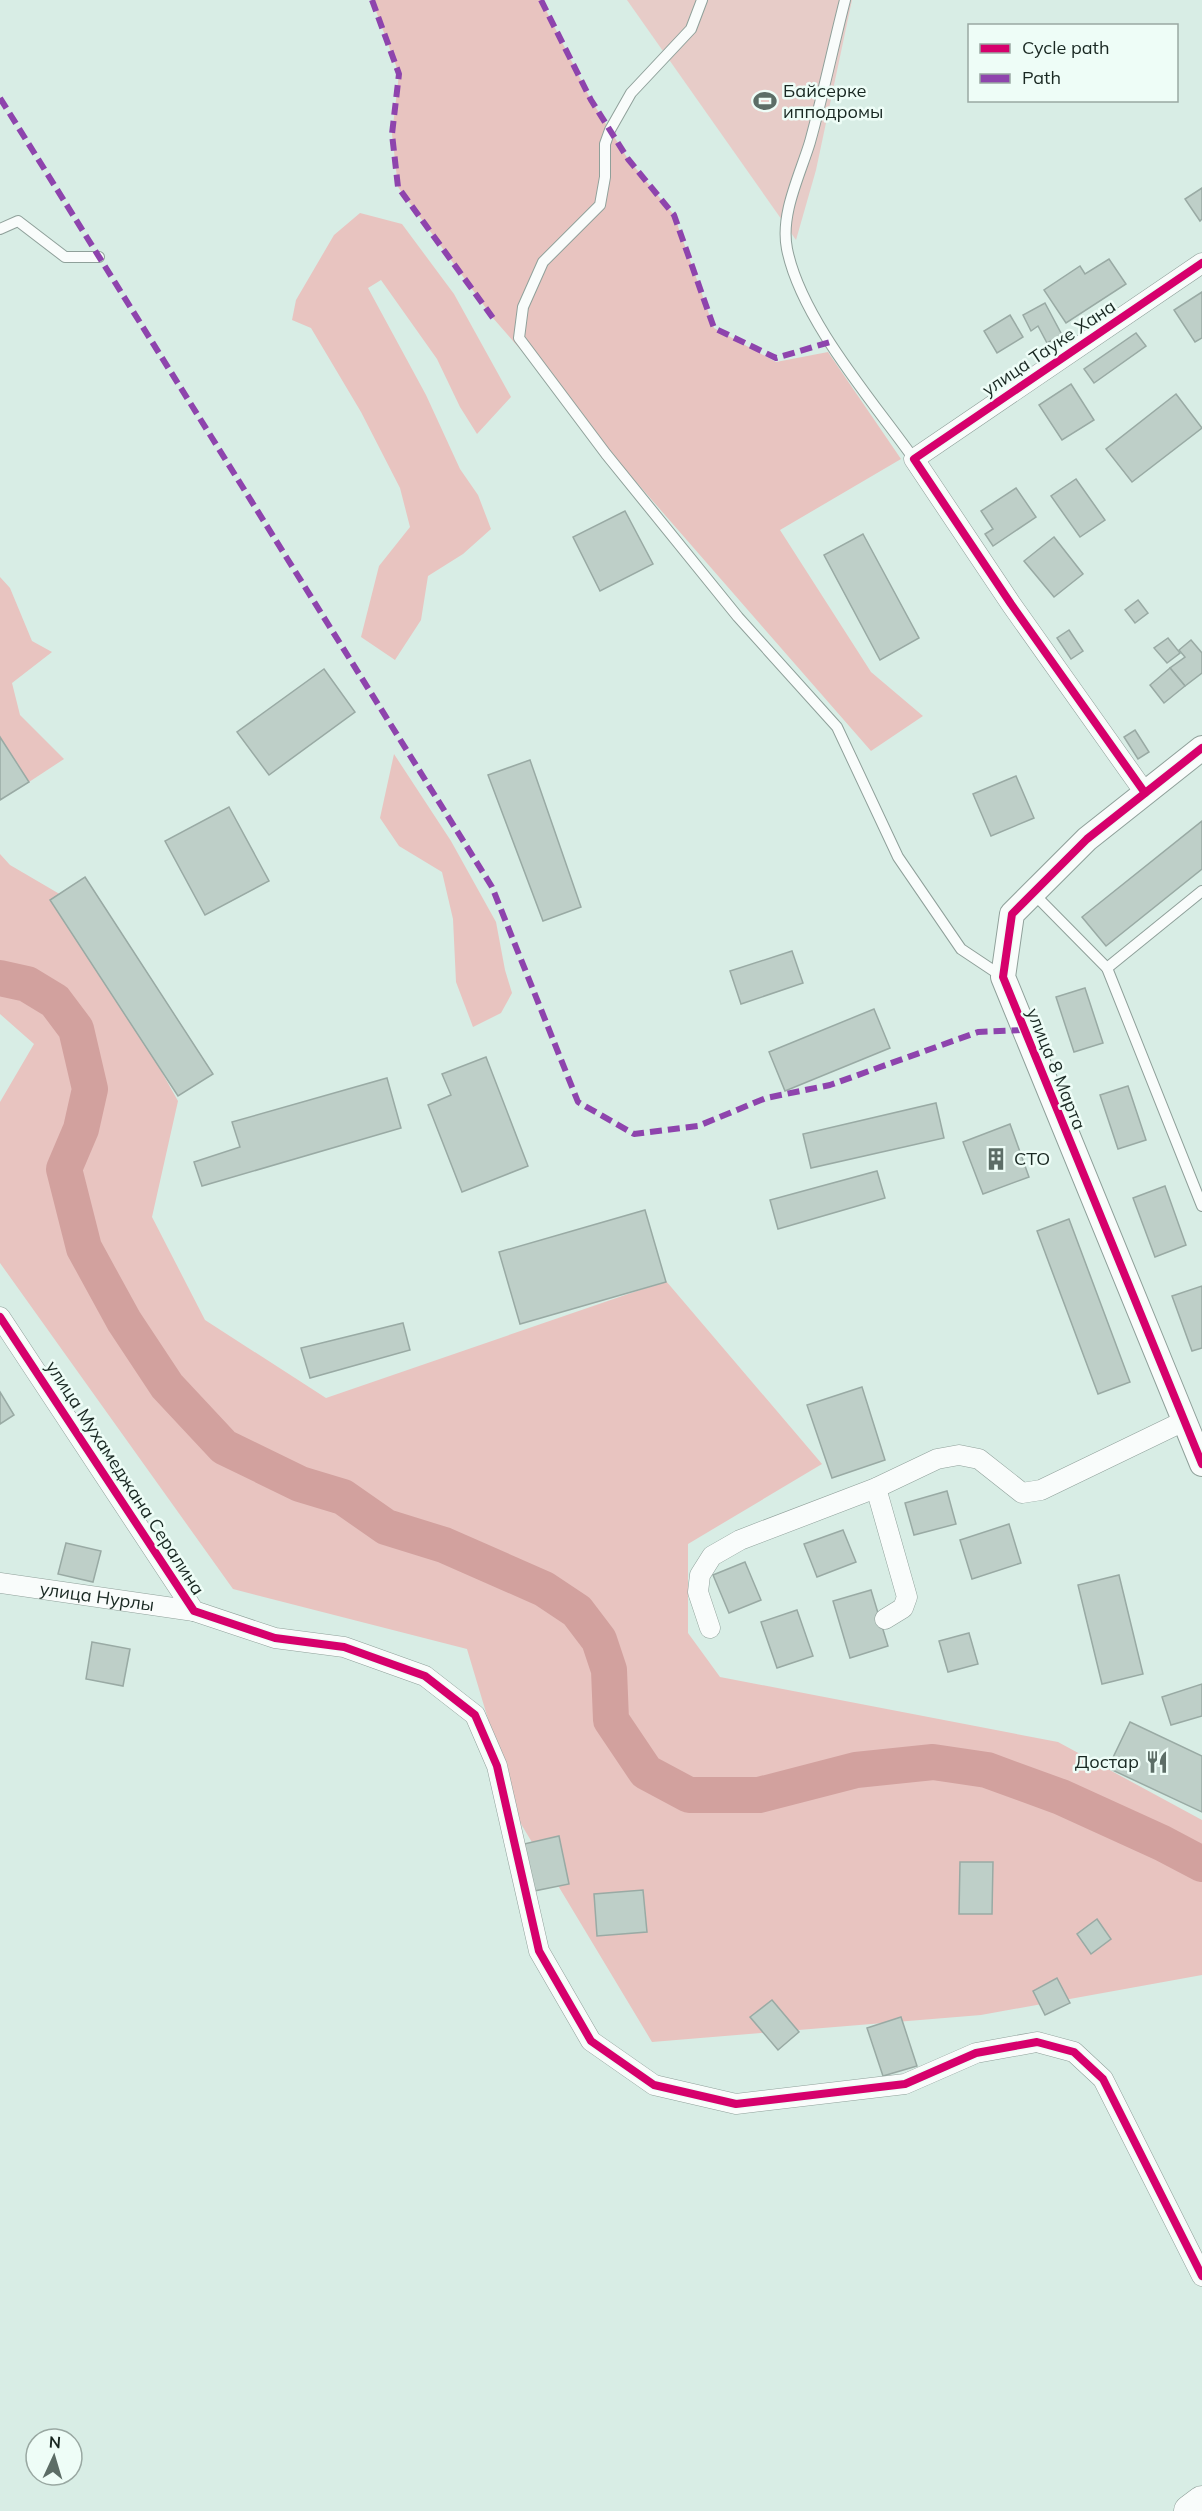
<svg xmlns="http://www.w3.org/2000/svg" width="1202" height="2511" viewBox="0 0 1202 2511" font-family="Mulish,sans-serif">
<style>
.green{fill:#e7ccc8}
.forest{fill:#e8c4c0}
.lines{fill:none;stroke-linecap:round;stroke-linejoin:round}
.river{stroke:#d2a19e;stroke-width:36}
.building{fill:#becfc8;stroke:#99aaa4;stroke-width:1.5}
.service-casing{stroke:#8fa09a;stroke-width:12}
.minor-casing{stroke:#8fa09a;stroke-width:21}
.tertiary-casing{stroke:#8fa09a;stroke-width:26}
.primary-casing{stroke:#8fa09a;stroke-width:33}
.service{stroke:#f9fcfb;stroke-width:10}
.minor{stroke:#f9fcfb;stroke-width:20}
.tertiary{stroke:#f9fcfb;stroke-width:24}
.primary{stroke:#f9fcfb;stroke-width:32}
.quiet{stroke:#8e44ad;stroke-width:6;stroke-dasharray:12 6;stroke-linecap:butt}
.cycleway-casing{stroke:#eefdf7;stroke-width:11}
.cycleway{stroke:#d6006c;stroke-width:8}
.labels{text-anchor:middle;stroke-width:5;stroke-linejoin:round;paint-order:stroke}
.poi-label{font-size:18px;fill:#192822;stroke:#eefdf7;text-anchor:start}
.street-label{font-size:18px;fill:#192822;stroke:#eefdf7}
</style>
<rect width="100%" height="100%" fill="#d8ede5"/>
<path class="green" d="M627,0H852L816,170L796,240Z"/>
<g class="forest">
<path d="M372,0H541L591,100L628,159L674,215L714,328L776,362L828,352L901,459L780,530L871,672L923,716L871,751L493,318L398,187L392,134L399,74Z"/>
<path d="M360,213L402,224L454,294L511,397L477,434L460,407L437,359L381,280L368,288L426,395L460,469L478,495L491,529L463,554L428,576L421,620L395,660L361,637L379,566L410,527L400,488L361,412L311,328L292,320L296,300L334,235Z"/>
<path d="M0,577L10,588L32,641L52,652L12,683L20,715L64,759L29,782L0,737Z"/>
<path d="M394,754L451,841L496,922L505,970L512,993L501,1013L473,1027L456,982L453,919L442,872L399,846L380,818Z"/>
<path d="M0,854L10,865L63,896L178,1101L152,1217L205,1320L326,1398L666,1281L822,1464L688,1544V1633L720,1677L1058,1742L1202,1820V1975L981,2015L652,2042L518,1819L467,1649L233,1589L0,1263V1102L34,1044L0,1014Z"/>
</g>
<g class="lines">
<path class="river" d="M0,978L27,984L55,1001L76,1029L90,1089L81,1129L64,1169L84,1248L124,1321L167,1386L224,1447L300,1484L343,1497L386,1527L444,1545L544,1589L577,1611L599,1640L609,1670L611,1720L646,1772L689,1795H759L856,1770L933,1762L987,1770L1061,1797L1162,1843L1202,1864"/>
</g>
<g class="building">
<path d="M1202,188V219L1200,221L1185,199Z"/>
<path d="M1109,259L1126,284L1066,323L1044,290L1080,266L1085,274Z"/>
<path d="M1202,292V338L1195,342L1174,310Z"/>
<path d="M1045,303L1062,335L1047,343L1038,326L1031,331L1023,315Z"/>
<path d="M1010,315L1023,337L997,353L984,331Z"/>
<path d="M1136,333L1146,346L1094,383L1084,369Z"/>
<path d="M1071,384L1094,420L1062,440L1039,405Z"/>
<path d="M1176,394L1202,428L1132,482L1106,449Z"/>
<path d="M1076,479L1105,520L1080,537L1051,496Z"/>
<path d="M1016,488L1036,517L993,546L985,534L993,529L981,511Z"/>
<path d="M625,511L653,564L600,591L573,537Z"/>
<path d="M863,534L919,638L880,660L824,555Z"/>
<path d="M1054,537L1083,574L1054,597L1024,561Z"/>
<path d="M1138,600L1148,613L1135,623L1125,610Z"/>
<path d="M1069,630L1083,651L1071,659L1057,638Z"/>
<path d="M1168,638L1180,653L1167,663L1154,648Z"/>
<path d="M1191,640L1202,653V673L1185,686L1170,668L1185,657L1179,650Z"/>
<path d="M1170,668L1185,686L1164,703L1150,685Z"/>
<path d="M324,669L355,712L269,775L237,732Z"/>
<path d="M1135,730L1149,752L1138,759L1124,737Z"/>
<path d="M0,737L29,782L0,800Z"/>
<path d="M530,760L581,907L543,921L488,775Z"/>
<path d="M1016,776L1034,818L991,836L973,794Z"/>
<path d="M229,807L269,881L205,915L165,841Z"/>
<path d="M1202,821V869L1106,946L1082,917Z"/>
<path d="M85,877L213,1074L178,1096L50,900Z"/>
<path d="M792,951L803,983L741,1004L730,971Z"/>
<path d="M1085,988L1103,1043L1074,1052L1056,997Z"/>
<path d="M874,1009L890,1048L785,1091L769,1052Z"/>
<path d="M486,1057L528,1166L462,1192L428,1105L451,1095L442,1074Z"/>
<path d="M387,1078L401,1128L202,1186L194,1162L240,1147L232,1122Z"/>
<path d="M1128,1086L1146,1140L1118,1149L1100,1095Z"/>
<path d="M936,1103L944,1138L811,1168L803,1134Z"/>
<path d="M1010,1124L1029,1177L983,1194L963,1142Z"/>
<path d="M877,1171L885,1198L778,1229L770,1200Z"/>
<path d="M1165,1186L1186,1245L1155,1257L1133,1198Z"/>
<path d="M645,1210L666,1282L520,1324L499,1252Z"/>
<path d="M1069,1219L1130,1382L1098,1394L1037,1231Z"/>
<path d="M1202,1286V1348L1192,1351L1172,1296Z"/>
<path d="M403,1323L410,1350L310,1378L301,1348Z"/>
<path d="M862,1387L885,1460L832,1478L807,1405Z"/>
<path d="M0,1392L14,1415L0,1424Z"/>
<path d="M947,1491L956,1524L914,1535L905,1503Z"/>
<path d="M1009,1524L1021,1563L972,1579L960,1540Z"/>
<path d="M843,1530L856,1562L817,1577L804,1544Z"/>
<path d="M66,1543L101,1551L93,1582L58,1574Z"/>
<path d="M745,1562L761,1600L729,1613L713,1575Z"/>
<path d="M1119,1575L1143,1674L1102,1684L1078,1585Z"/>
<path d="M871,1590L888,1646L850,1658L833,1601Z"/>
<path d="M797,1610L813,1656L777,1668L761,1622Z"/>
<path d="M969,1633L978,1664L948,1672L939,1641Z"/>
<path d="M92,1642L130,1649L123,1686L86,1679Z"/>
<path d="M1202,1684V1716L1171,1725L1162,1697Z"/>
<path d="M1130,1722L1202,1756V1812L1108,1768Z"/>
<path d="M559,1836L569,1884L534,1891L524,1844Z"/>
<path d="M960,1862H993L992,1914H959Z"/>
<path d="M643,1890L647,1932L597,1936L594,1894Z"/>
<path d="M1097,1919L1111,1939L1091,1954L1077,1934Z"/>
<path d="M1057,1978L1070,2003L1045,2015L1033,1991Z"/>
<path d="M772,2000L799,2032L778,2050L750,2017Z"/>
<path d="M901,2017L917,2066L883,2076L867,2028Z"/>
</g>
<g class="lines">
<g class="service-casing">
<g id="service">
<path d="M702,0L691,29L631,93L610,130L605,144V177L600,205L543,262L523,307L519,338L606,454L738,617L837,727L898,857L961,949L1003,977"/>
<path d="M845,0C833,47 823,95 810,142C800,175 780,214 787,249C801,319 872,400 914,459"/>
<path d="M0,229L18,221L65,257H99"/>
<path d="M1033,893L1107,968L1202,1206"/>
<path d="M1107,968L1202,891"/>
</g>
</g>
<g class="minor-casing">
<g id="minor">
<path d="M1145,793L1011,604L914,459L1202,263"/>
<path d="M0,1317L194,1611L275,1638L344,1647L425,1676L475,1715L497,1766L539,1951L591,2041L654,2085L736,2104L905,2084L976,2053L1037,2042L1074,2052L1103,2079L1202,2276"/>
<path d="M876,1488L907,1597L903,1608L885,1619"/>
<path id="s1" d="M0,1583L194,1611"/>
<path d="M710,1628L698,1592L700,1575L712,1556L740,1540L876,1488L937,1459L959,1455L979,1459L1022,1493L1041,1490L1184,1421"/>
</g>
</g>
<g class="tertiary-casing">
<path id="tertiary" d="M1202,748L1087,839L1012,914L1003,977L1202,1464"/>
</g>
<g class="primary-casing">
<path id="primary" d="M1190,2511L1202,2502"/>
</g>
<use href="#service" class="service"/>
<use href="#minor" class="minor"/>
<use href="#tertiary" class="tertiary"/>
<use href="#primary" class="primary"/>
<g class="quiet">
<path d="M372,0L399,74L392,134L398,187L493,318"/>
<path d="M541,0L591,100L628,159L674,215L714,328L776,358L830,342"/>
<path d="M0,98L492,887L578,1102L634,1134L698,1126L766,1098L830,1085L978,1032L1024,1030"/>
</g>
<g class="cycleway-casing">
<g id="cycleway">
<path d="M1202,748L1087,839L1012,914L1003,977L1202,1464"/>
<path d="M1145,793L1011,604L914,459L1202,263"/>
<path d="M0,1317L194,1611L275,1638L344,1647L425,1676L475,1715L497,1766L539,1951L591,2041L654,2085L736,2104L905,2084L976,2053L1037,2042L1074,2052L1103,2079L1202,2276"/>
</g>
</g>
<use href="#cycleway" class="cycleway"/>
</g>
<defs>
<g id="stadium-bare" transform="scale(1.8)"><path d="M0-5a6.5 5 0 1 0 0 10a6.5 5 0 1 0 0-10ZM-3.5-1.8h7v3.6h-7Z" fill="#5c6d66" stroke="#eefdf7" stroke-width="2.5" paint-order="stroke"/></g>
<g id="building-bare" transform="scale(1.8)"><path d="M-4-6H4V6H1V3H-1V6H-4ZM-2.5-4.3h1.7v1.8h-1.7ZM.8-4.3h1.7v1.8H.8ZM-2.5-1h1.7V.8h-1.7ZM.8-1h1.7V.8H.8Z" fill="#5c6d66" stroke="#eefdf7" stroke-width="2.5" paint-order="stroke"/></g>
<g id="restaurant-bare" transform="scale(1.8)"><path d="M-5-6h1v4h1v-4h1v4h1v-4h1v5L-1.5 .5V6h-2V.5L-5-1ZM5-6V6H3V1.5H1.5Q1.5-4 5-6Z" fill="#5c6d66" stroke="#eefdf7" stroke-width="2.5" paint-order="stroke"/></g>
</defs>
<g fill-rule="evenodd">
<use href="#stadium-bare" x="765" y="101"/>
<use href="#building-bare" x="996" y="1159"/>
<use href="#restaurant-bare" x="1157" y="1762"/>
</g>
<g class="labels">
<g class="poi-label">
<text x="783" y="97">Байсерке<tspan x="783" dy="21">ипподромы</tspan></text>
<text x="1014" y="1165">СТО</text>
<text x="1139" y="1768" text-anchor="end">Достар</text>
</g>
<g class="street-label">
<text transform="translate(1049 348) rotate(-34)" y="6">улица Тауке Хана</text>
<text transform="translate(1056 1069) rotate(68)" y="6">улица 8 Марта</text>
<text transform="translate(125 1478) rotate(57)" y="6">улица Мухамеджана Сералина</text>
<text dy="6" stroke="none"><textPath href="#s1" startOffset="98">улица Нурлы</textPath></text>
</g>
</g>
<rect x="968" y="24" width="210" height="78" fill="#eefdf7" stroke="#99a8a2" stroke-width="1.5"/>
<rect x="980" y="44" width="30" height="9" fill="#d6006c" stroke="#99a8a2" stroke-width="1.5"/>
<text x="1022" y="54" font-size="18" fill="#192822">Cycle path</text>
<rect x="980" y="74" width="30" height="9" fill="#8e44ad" stroke="#99a8a2" stroke-width="1.5"/>
<text x="1022" y="84" font-size="18" fill="#192822">Path</text>
<g transform="translate(54 2457) rotate(4)"><circle r="28" fill="#eefdf7" stroke="#99a8a2" stroke-width="1.5"/>
<path d="M0-4.5L10 22L0 15L-10 22Z" fill="#5c6d66"/>
<text y="-9" font-size="16" font-weight="bold" text-anchor="middle" fill="#192822">N</text>
</g>
</svg>
